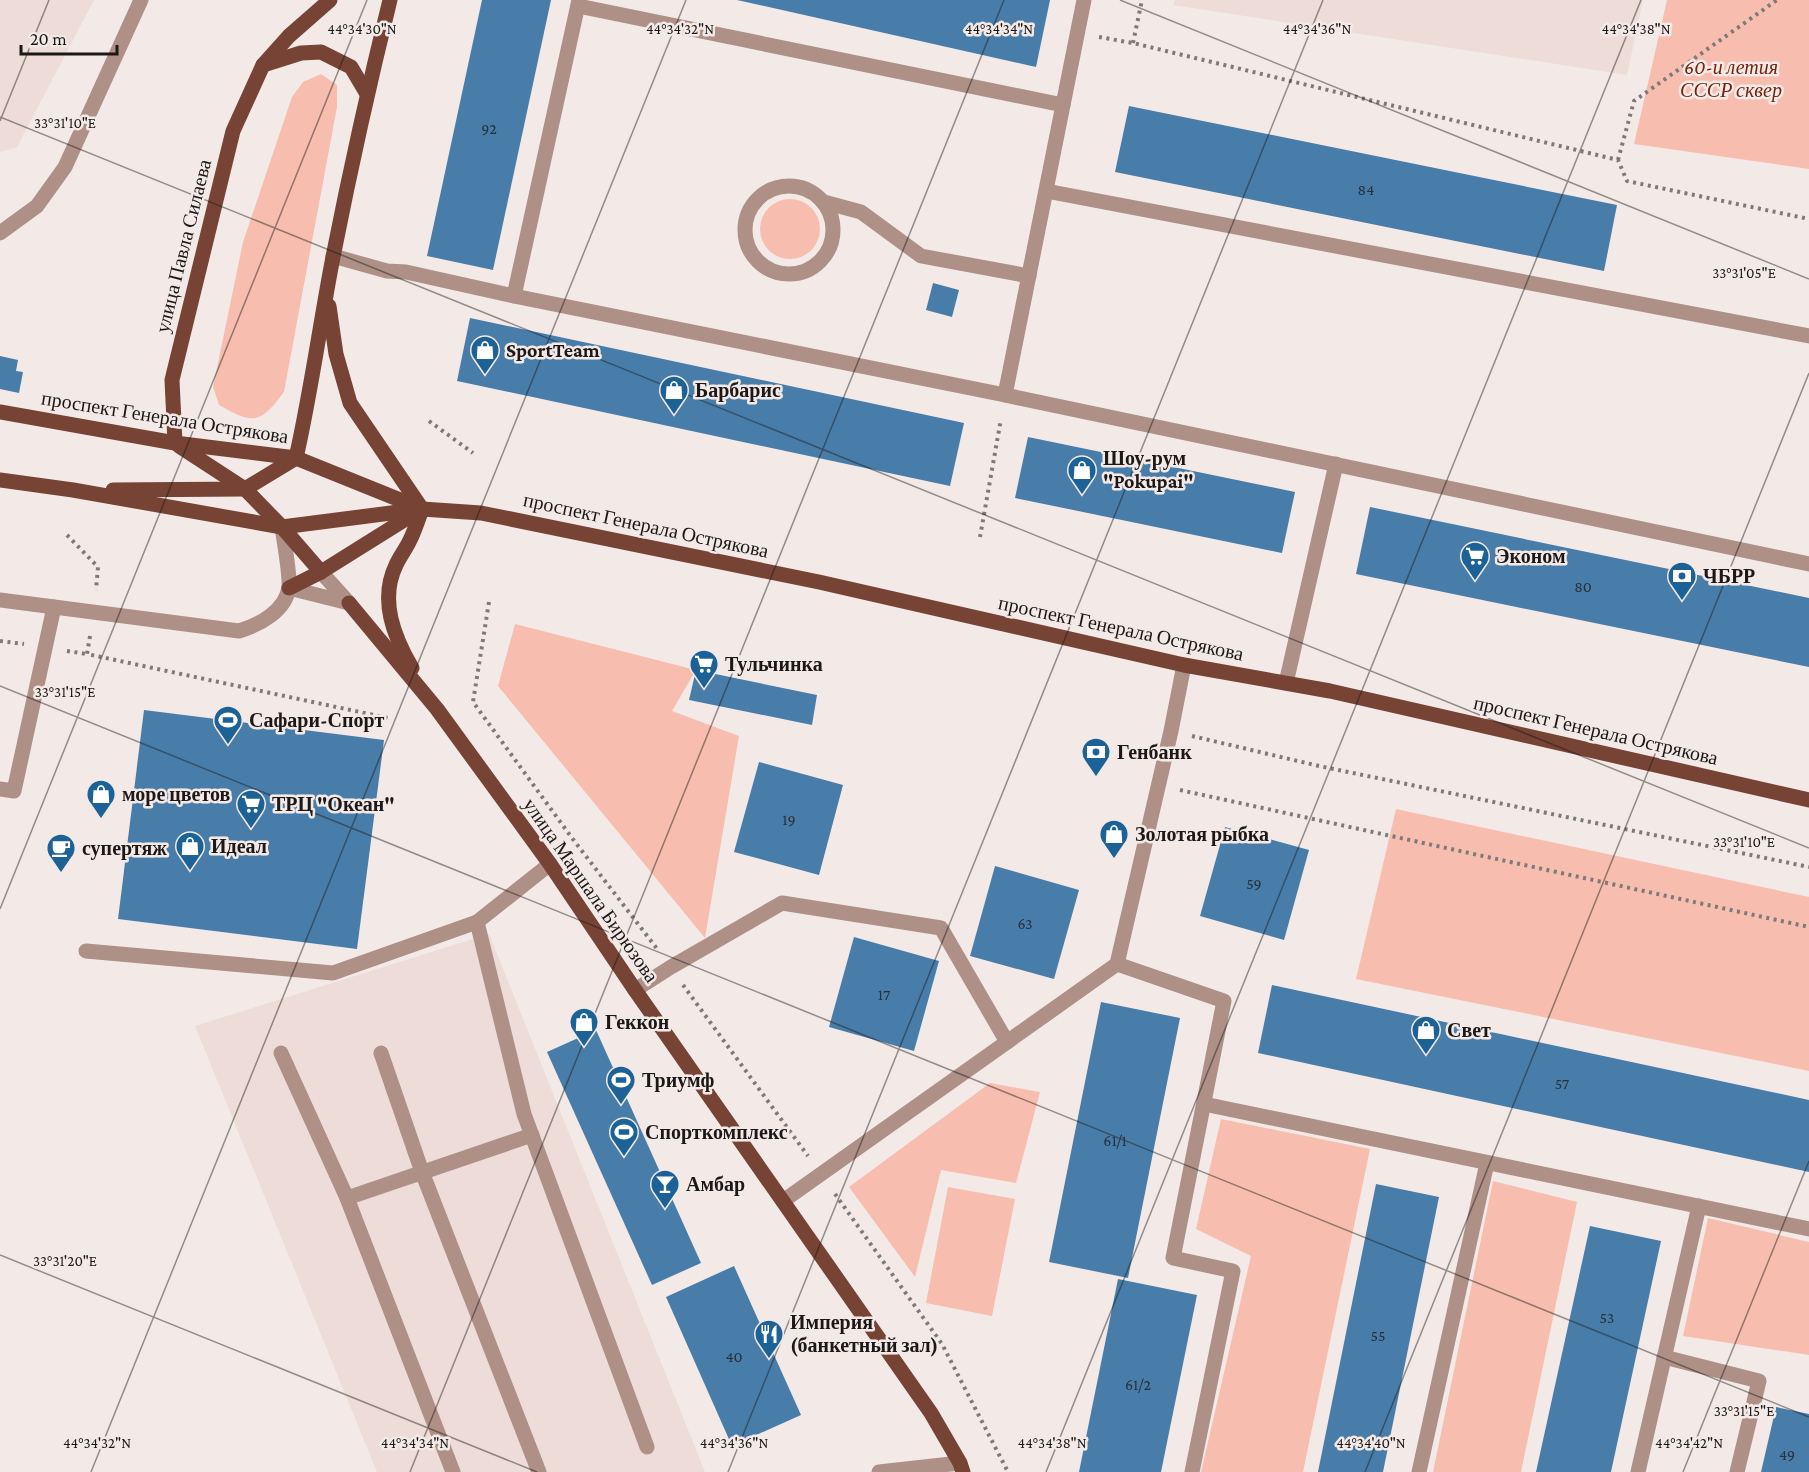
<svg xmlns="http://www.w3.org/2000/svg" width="1809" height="1472" viewBox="0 0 1809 1472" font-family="'Crimson Pro',serif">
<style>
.built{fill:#eddcd7}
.green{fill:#f7beaf}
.building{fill:#497da9}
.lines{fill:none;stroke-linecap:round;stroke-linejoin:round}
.path{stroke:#7f7978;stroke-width:4;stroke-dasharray:3 4.5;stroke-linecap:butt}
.minor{stroke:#ae9087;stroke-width:15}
.major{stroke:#764335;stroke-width:15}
.ticks{fill:none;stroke:#1b1817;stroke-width:1.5;stroke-opacity:0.45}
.labels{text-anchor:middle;stroke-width:5;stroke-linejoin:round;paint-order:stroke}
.number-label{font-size:16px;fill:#26313c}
.park-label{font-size:20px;font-style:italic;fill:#74240d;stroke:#f3eae8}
.street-label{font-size:20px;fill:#1b1817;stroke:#f3eae8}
.poi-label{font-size:20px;font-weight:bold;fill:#1b1817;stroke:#f3eae8;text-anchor:start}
.ticks-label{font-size:15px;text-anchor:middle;fill:#1b1817;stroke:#f3eae8;stroke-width:5;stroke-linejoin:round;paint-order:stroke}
</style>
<rect width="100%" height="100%" fill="#f3eae8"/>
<g class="built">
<path d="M0,0H94L17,147L0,152Z"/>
<path d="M1175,0H1643L1627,75L1173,5Z"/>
<path d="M489,934L705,1472H377L195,1026Z"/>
</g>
<g class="green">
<path d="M1667,0H1809V169L1634,144Z"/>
<path d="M321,74L337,85V107L284,392C260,424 254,425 219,405L213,387L243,242L292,97L303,82Z"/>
<circle cx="790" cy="229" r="30"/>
<path d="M515,624L696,670L672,711L739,736L705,938L498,686Z"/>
<path d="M1396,809L1809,897V1071L1356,979Z"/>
<path d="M990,1083L1040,1092L1016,1183L941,1170L915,1277L849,1187Z"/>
<path d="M1221,1119L1370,1149L1303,1472H1201L1251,1256L1196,1229Z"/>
<path d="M1493,1181L1577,1202L1521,1472H1433Z"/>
<path d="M948,1187L1015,1199L992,1316L926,1303Z"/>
<path d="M1708,1218L1809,1242V1355L1683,1336Z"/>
</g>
<g class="building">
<path d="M482,0H551L493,270L427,256Z"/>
<path d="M737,0H1050L1036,67Z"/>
<path d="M1129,106L1617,205L1604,271L1115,172Z"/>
<path d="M933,283L959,290L952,317L926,310Z"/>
<path d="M470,318L964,423L950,486L457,381Z"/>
<path d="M0,356L18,360L16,371L23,372L19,393L0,389Z"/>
<path d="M1028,437L1295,492L1282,553L1015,498Z"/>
<path d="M1370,507L1809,598V667L1356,574Z"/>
<path d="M696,670L817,695L812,725L689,700Z"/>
<path d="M144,710L384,740L357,949L118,919Z"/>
<path d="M759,762L843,785L819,875L734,852Z"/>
<path d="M1225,827L1309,850L1284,940L1200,916Z"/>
<path d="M995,866L1079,890L1054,979L970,956Z"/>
<path d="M854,937L939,961L914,1051L829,1027Z"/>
<path d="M1272,985L1809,1100V1172L1258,1053Z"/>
<path d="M1101,1002L1180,1018L1128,1278L1049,1262Z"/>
<path d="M596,1030L701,1263L652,1285L547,1052Z"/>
<path d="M1376,1184L1439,1197L1383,1472H1318Z"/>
<path d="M1590,1226L1661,1241L1611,1472H1536Z"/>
<path d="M734,1266L801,1415L732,1446L666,1297Z"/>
<path d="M1118,1279L1197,1295L1161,1472H1079Z"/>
<path d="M1776,1407L1809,1414V1472H1761Z"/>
</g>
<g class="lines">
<g class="path">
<path d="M1099,37L1133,43L1618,160L1627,181L1809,219"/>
<path d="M1133,43L1142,0"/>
<path d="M1618,160L1634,101L1777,0"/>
<path d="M429,421L473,453"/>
<path d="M67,535L98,567L96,590"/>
<path d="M980,537L1001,419"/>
<path d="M489,602L473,702L572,838L658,950"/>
<path d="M90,636L87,654L388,718"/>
<path d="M0,641L24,644"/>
<path d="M67,651L87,654"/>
<path d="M1192,736L1319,766L1809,867"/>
<path d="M1180,790L1809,927"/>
<path d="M683,985L808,1156"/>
<path d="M835,1194L942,1344L1008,1472"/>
</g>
<g class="minor">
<path d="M578,6L1063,105"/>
<circle cx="789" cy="230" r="44"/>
<path d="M1046,191L1809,336"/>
<path d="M824,202L861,212L921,256L1029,276"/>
<path d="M0,233L37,206L65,167L141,0"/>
<path d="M333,256L387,271L406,272L514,296L1005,395L1809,564"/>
<path d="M514,296L579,0"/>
<path d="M1005,395L1084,0"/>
<path d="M321,572L349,603"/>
<path d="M289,588L349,603"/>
<path d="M0,600L239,631C259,625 286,611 289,587C290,573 284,542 282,527"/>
<path d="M1286,683L1336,464"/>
<path d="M0,789L14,791L54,607"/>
<path d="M550,864L477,922L524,1114L647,1447"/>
<path d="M86,951L333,973L477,922"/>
<path d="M1117,964L1224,1001L1173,1258L1233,1271L1192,1472"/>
<path d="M635,990L671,967L782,903L941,928L1007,1042"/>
<path d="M281,1053L347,1198L453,1472"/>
<path d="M381,1053L422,1172L539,1472"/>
<path d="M1204,1104L1809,1229"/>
<path d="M347,1198L532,1135"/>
<path d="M783,1201L1117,964L1171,731L1184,665"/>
<path d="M1664,1357L1759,1381L1737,1472"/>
<path d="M879,1472L960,1463"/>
<path d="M1419,1472L1487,1163"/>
<path d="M1638,1472L1699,1206"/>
</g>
<g class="major">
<path d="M263,65L301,53L321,52L351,67L367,94"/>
<path d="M329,306L336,354L350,403L422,509"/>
<path d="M0,412L175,443L296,458L420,508"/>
<path d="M175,443L172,380L233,131L263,65L289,36L330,0"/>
<path d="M179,446L245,489L282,527L321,572"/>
<path d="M296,458C311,392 320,324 333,257C350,171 369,85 390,0"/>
<path d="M0,480L73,490L282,527L422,509L481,513L819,582L1184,665L1330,691L1809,800"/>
<path d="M113,490L245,489L296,458"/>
<path d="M289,588L321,572L417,512"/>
<path d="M349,603L437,709L550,864L635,990L931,1413L960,1463L963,1472"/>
<path d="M412,668C394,637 379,600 396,565C400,556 406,549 410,540C415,530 418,520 422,509"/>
</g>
</g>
<path class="ticks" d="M1120,0L1809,279M0,117L1809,848M0,121L49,0M0,686L1809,1417M0,909L367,0M0,1255L537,1472M91,1472L686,0M410,1472L1004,0M728,1472L1323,0M1046,1472L1641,0M1365,1472L1809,373M1683,1472L1809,1161"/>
<defs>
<g id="shop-pin" transform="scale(1.5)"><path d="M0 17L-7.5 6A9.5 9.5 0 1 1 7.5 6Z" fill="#1c6297" stroke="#f3eae8"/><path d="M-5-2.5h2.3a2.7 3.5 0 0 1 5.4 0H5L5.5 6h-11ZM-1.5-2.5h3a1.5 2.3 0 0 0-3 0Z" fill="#fff"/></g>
<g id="supermarket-pin" transform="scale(1.5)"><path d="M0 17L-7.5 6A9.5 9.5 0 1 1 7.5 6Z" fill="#1c6297" stroke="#f3eae8"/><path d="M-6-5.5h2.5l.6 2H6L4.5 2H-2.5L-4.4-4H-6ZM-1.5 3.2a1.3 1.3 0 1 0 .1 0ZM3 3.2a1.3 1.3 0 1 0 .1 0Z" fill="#fff"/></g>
<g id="bank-pin" transform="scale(1.5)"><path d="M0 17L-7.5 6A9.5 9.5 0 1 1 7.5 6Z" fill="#1c6297" stroke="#f3eae8"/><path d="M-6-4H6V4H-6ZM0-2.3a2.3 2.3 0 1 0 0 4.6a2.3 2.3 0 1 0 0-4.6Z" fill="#fff"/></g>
<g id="stadium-pin" transform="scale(1.5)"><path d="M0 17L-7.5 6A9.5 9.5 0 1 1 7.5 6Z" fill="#1c6297" stroke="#f3eae8"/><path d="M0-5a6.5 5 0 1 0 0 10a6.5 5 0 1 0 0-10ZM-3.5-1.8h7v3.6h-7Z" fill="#fff"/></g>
<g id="cafe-pin" transform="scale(1.5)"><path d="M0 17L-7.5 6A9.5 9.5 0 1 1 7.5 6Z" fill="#1c6297" stroke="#f3eae8"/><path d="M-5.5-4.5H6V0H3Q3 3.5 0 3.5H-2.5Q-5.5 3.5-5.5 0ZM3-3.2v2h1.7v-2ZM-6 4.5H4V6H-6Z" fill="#fff"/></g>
<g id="bar-pin" transform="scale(1.5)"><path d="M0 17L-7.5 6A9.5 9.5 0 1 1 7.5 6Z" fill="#1c6297" stroke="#f3eae8"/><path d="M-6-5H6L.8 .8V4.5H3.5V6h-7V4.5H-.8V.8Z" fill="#fff"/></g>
<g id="restaurant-pin" transform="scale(1.5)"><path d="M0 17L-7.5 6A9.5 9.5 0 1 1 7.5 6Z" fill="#1c6297" stroke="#f3eae8"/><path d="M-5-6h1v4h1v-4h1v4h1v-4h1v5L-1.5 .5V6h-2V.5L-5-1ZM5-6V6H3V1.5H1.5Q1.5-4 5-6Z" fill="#fff"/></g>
</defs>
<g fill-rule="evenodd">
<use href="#shop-pin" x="485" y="350"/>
<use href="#shop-pin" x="674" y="390"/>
<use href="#shop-pin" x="1082" y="470"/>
<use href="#supermarket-pin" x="1475" y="556"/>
<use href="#bank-pin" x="1682" y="576"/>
<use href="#supermarket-pin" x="704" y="664"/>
<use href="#stadium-pin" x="228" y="720"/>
<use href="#bank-pin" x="1096" y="752"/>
<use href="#shop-pin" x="101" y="794"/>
<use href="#supermarket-pin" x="251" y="804"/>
<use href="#shop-pin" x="1114" y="834"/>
<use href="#shop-pin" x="190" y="846"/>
<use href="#cafe-pin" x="61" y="848"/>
<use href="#shop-pin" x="584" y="1022"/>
<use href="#shop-pin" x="1426" y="1030"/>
<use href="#stadium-pin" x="621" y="1080"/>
<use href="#stadium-pin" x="624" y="1132"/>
<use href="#bar-pin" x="665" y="1184"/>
<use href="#restaurant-pin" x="769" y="1334"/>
</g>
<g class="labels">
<g class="number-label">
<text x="489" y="134">92</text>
<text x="1366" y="195">84</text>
<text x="1583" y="592">80</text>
<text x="789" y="825">19</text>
<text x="1254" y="889">59</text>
<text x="1025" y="929">63</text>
<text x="884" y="1000">17</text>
<text x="1562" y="1089">57</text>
<text x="1115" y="1146">61/1</text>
<text x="1607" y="1323">53</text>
<text x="1378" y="1341">55</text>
<text x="734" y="1362">40</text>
<text x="1138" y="1390">61/2</text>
<text x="1787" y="1460">49</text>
</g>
<g class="park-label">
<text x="1731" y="74">60-и летия<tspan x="1731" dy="23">СССР сквер</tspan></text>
</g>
<g class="street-label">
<text transform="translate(183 246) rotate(-76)" y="7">улица Павла Силаева</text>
<text transform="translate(165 417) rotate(9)" y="7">проспект Генерала Острякова</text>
<text transform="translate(646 525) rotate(12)" y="7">проспект Генерала Острякова</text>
<text transform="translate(1121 628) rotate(12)" y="7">проспект Генерала Острякова</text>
<text transform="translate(1596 730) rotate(13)" y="7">проспект Генерала Острякова</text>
<text transform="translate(591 890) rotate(55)" y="7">улица Маршала Бирюзова</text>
</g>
<g class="poi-label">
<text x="506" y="357">SportTeam</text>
<text x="695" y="397">Барбарис</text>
<text x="1103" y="465">Шоу-рум<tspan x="1103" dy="23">"Pokupai"</tspan></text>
<text x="1496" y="563">Эконом</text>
<text x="1703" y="583">ЧБРР</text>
<text x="725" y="671">Тульчинка</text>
<text x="249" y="727">Сафари-Спорт</text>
<text x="1117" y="759">Генбанк</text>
<text x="122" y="801">море цветов</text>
<text x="272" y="811">ТРЦ "Океан"</text>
<text x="1135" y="841">Золотая рыбка</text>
<text x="211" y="853">Идеал</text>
<text x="82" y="855">супертяж</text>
<text x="605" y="1029">Геккон</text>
<text x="1447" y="1037">Свет</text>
<text x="642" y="1087">Триумф</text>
<text x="645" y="1139">Спорткомплекс</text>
<text x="686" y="1191">Амбар</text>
<text x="790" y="1329">Империя<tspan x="790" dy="23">(банкетный зал)</tspan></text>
</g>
</g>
<g class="ticks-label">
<text x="362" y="34">44°34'30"N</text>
<text x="680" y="34">44°34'32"N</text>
<text x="999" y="34">44°34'34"N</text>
<text x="1317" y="34">44°34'36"N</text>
<text x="1636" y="34">44°34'38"N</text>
<text x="65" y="128">33°31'10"E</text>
<text x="1744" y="278">33°31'05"E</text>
<text x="65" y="697">33°31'15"E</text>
<text x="1744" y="847">33°31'10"E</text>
<text x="65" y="1266">33°31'20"E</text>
<text x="1744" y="1416">33°31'15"E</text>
<text x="97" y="1448">44°34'32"N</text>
<text x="415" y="1448">44°34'34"N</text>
<text x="734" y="1448">44°34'36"N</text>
<text x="1052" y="1448">44°34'38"N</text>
<text x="1371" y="1448">44°34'40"N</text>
<text x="1689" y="1448">44°34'42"N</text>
</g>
<path d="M21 45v9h96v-9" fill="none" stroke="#1b1817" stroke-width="3"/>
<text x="30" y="45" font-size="18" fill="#1b1817" stroke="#f3eae8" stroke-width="4.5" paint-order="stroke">20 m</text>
</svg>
